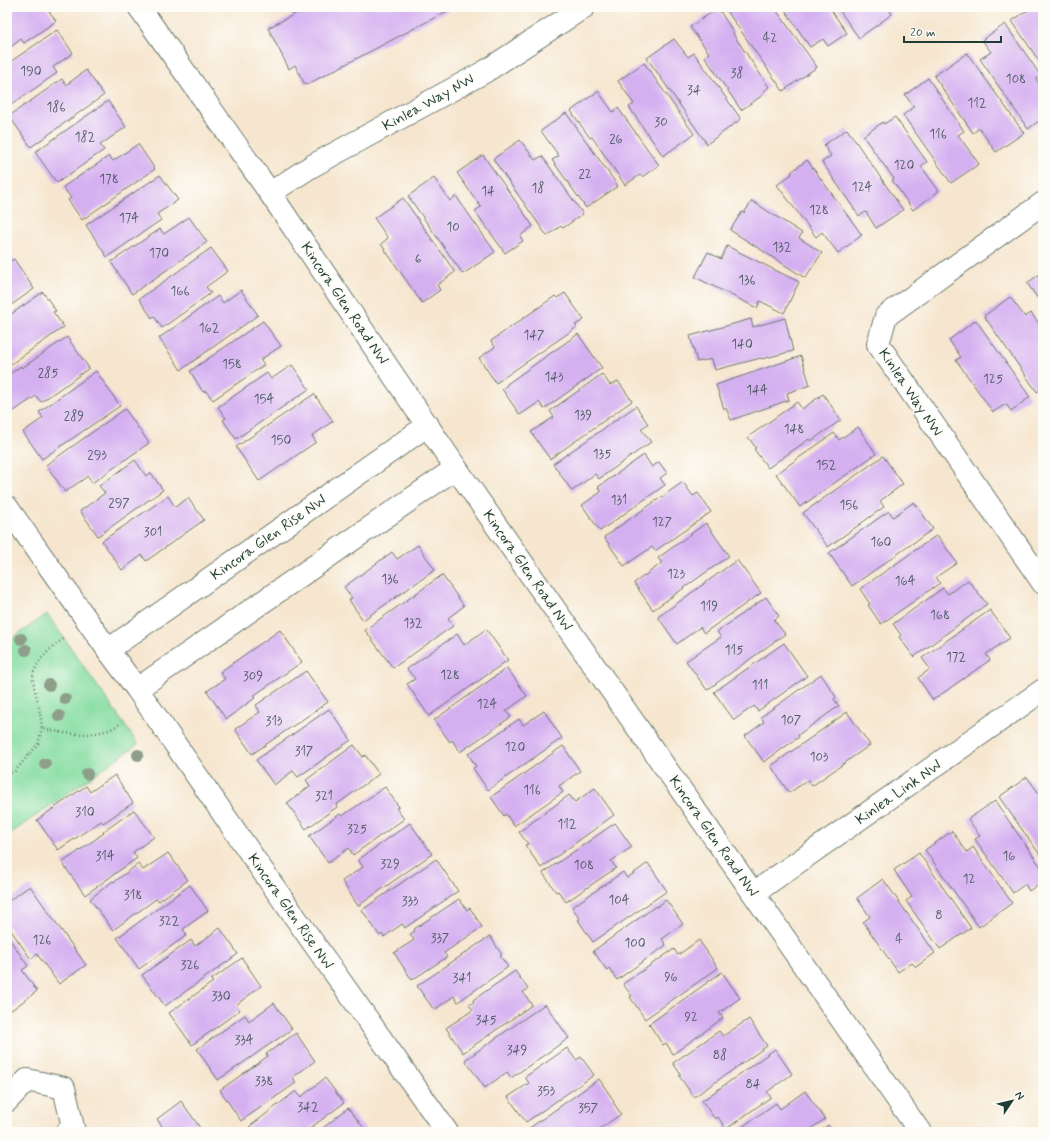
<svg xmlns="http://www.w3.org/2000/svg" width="1050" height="1139" viewBox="0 0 1050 1139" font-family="Mynerve,sans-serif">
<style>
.green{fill:#85dda1;stroke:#528d6a}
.building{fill:#d5b0f1}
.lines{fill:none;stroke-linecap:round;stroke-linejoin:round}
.street-casing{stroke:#6a786a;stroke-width:24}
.secondary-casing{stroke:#6a786a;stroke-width:24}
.path{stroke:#6a786a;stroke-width:2.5;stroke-dasharray:1 3;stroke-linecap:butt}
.street{stroke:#fff;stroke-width:22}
.secondary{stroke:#fff;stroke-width:22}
.tree{fill:#8e9f89}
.labels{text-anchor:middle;stroke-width:3.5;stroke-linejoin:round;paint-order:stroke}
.number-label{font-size:13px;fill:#4c5a63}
.street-label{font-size:15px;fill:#1f3d34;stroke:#fdfcf7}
</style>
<rect width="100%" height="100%" fill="#fdfcf7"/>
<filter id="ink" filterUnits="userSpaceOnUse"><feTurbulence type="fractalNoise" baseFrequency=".025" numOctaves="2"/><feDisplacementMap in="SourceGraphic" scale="8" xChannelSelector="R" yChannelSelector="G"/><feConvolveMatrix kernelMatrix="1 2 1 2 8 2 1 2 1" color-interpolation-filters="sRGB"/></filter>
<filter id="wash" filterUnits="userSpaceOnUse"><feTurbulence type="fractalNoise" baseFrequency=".012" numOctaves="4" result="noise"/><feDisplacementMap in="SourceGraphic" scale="16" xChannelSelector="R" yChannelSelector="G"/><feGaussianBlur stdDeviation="0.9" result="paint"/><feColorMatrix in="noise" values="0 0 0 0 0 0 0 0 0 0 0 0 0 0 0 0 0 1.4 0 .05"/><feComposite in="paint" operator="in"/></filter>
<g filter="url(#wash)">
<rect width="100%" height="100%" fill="#f6e6cf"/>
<path class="green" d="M47,614L138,744L7,836V642Z"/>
<g id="blocks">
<g class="building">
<path d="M7,7H46L56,21L24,43L21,39L7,50Z"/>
<path d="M308,7H455L306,85L305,83H304L295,65L289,69L268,28Z"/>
<path d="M724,7H774L817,67L783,91Z"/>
<path d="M783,7H829L847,33L828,46L823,39L810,47Z"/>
<path d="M837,7H888L892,14L859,38Z"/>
<path d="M1032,7H1043V67L1012,21Z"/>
<path d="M718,8L734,33L733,34L769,87L762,93L763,95L741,110L705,57L709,53L690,27Z"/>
<path d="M1005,24L1041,76L1036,79L1043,90V118L1028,129L980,59L991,52L982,40Z"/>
<path d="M57,30L73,53L53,67L57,73L8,107L7,64Z"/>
<path d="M674,39L688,57L694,53L741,119L707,144L647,58Z"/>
<path d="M967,53L1024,133L996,152L979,128L973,133L934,76Z"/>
<path d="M644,63L694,134L663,156L629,107L634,104L618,81Z"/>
<path d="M86,70L104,95L31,147L9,116L62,79L66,85Z"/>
<path d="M928,78L964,131L958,135L979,164L951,183L903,115L914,107L905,95Z"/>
<path d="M598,91L613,112L618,108L659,165L642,177L640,175L625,185L592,137L590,138L571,111Z"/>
<path d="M108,101L126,127L100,145L104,150L57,183L35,152Z"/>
<path d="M566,113L618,186L586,208L552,160L559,156L541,131Z"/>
<path d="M895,117L927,162L921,166L939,191L913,210L892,180L894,179L863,136L883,122L884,124Z"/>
<path d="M847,129L903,210L876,228L866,212L859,216L822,162L831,156L824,145Z"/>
<path d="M520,140L535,160L542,156L583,214L563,228L561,226L547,236L493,159Z"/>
<path d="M138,144L155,169L82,220L68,200L71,198L63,187L109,156L113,161Z"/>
<path d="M483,155L533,226L520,236L523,241L505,253L475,211L481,207L457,173Z"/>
<path d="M807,160L862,235L838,253L822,232L816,237L777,185L792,174L791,172Z"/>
<path d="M160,175L178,200L157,214L161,220L107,257L86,225Z"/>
<path d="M434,178L450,201L456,196L495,252L463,274L408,196Z"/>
<path d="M403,198L455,272L437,285L440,290L422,303L381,244L388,238L374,218Z"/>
<path d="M752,201L802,233L799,238L822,253L805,278L730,230L742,212L744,213Z"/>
<path d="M189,217L207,242L132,294L111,262L160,229L164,234Z"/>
<path d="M727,246L799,282L784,313L760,301L757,308L695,277L708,252L721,259Z"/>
<path d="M211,248L228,271L206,287L211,293L162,328L154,316L152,318L139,299Z"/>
<path d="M14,259L34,289L7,308V263Z"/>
<path d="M1043,272V306L1027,283Z"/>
<path d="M241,290L258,315L181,370L159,338L218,296L223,303Z"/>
<path d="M43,292L56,311L53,312L64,327L7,367V317Z"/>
<path d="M565,293L584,320L575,325L577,327L496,383L479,358L495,347L491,341L555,296L557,298Z"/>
<path d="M1010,297L1025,317L1031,313L1043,329V388L1037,392L984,316Z"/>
<path d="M785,318L793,351L762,359L761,358L715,370L712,359L697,362L690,336L751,319L753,327Z"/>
<path d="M976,320L1030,397L1011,411L1006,404L993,412L956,360L961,357L949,340Z"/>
<path d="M263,321L281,346L260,360L264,365L213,400L206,391L203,392L190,371Z"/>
<path d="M578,334L602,368L544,409L539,402L520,415L502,389L507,385V384Z"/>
<path d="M67,337L89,368L66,385H65L41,402L36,396L11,413L7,408V376L21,366L22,368Z"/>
<path d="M801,356L810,385L787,393L789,400L731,420L726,408L724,409L716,385Z"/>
<path d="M292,365L309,389L236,439L223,420L226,418L218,407L267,373L271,379Z"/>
<path d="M96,371L120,406L42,459L23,432L43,418L39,412Z"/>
<path d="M602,374L610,385L618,381L632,401L550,459L531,432L554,417L550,411Z"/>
<path d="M314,394L333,421L312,436L316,442L259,481L236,447Z"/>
<path d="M823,394L841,420L811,441L809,439L768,468L754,449L756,448L748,437L797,402L802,409Z"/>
<path d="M636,406L648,424L641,429L651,442L599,479L595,474L572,491L553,464Z"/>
<path d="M125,409L149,443L92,483L88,476L65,492L46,465Z"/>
<path d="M858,427L876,454L800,507L776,474L834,433L839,440Z"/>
<path d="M644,455L652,467L659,462L667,473L660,478L665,485L600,531L582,505L601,492L598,487Z"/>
<path d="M883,456L903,484L880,501L884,507L828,547L803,513Z"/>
<path d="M135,460L146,476L151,473L163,490L98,536L80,511L105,493L99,486Z"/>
<path d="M683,482L693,496L698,493L711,512L655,551L652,547L624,566L604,537L614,531V530Z"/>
<path d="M168,496L175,507L188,498L204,520L146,561L142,555L122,570L102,541Z"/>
<path d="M914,502L933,529L852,586L829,553L889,511L893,517Z"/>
<path d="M706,523L729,556L653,610L634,583L662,563L658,558Z"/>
<path d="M937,535L957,563L936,577L940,583L881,624L868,605L870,604L860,589Z"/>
<path d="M418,545L435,570L363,620L349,600L352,598L344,587L392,552L397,559Z"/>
<path d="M737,560L761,593L704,633L700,627L677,644L658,617Z"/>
<path d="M442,575L464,606L448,618L453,626L393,668L365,630Z"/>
<path d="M968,580L987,604L914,657L899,637L901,635L893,624L943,588L948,594Z"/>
<path d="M766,597L779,616L774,620L785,634L707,690L686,661L721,637L717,632Z"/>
<path d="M990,610L1010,638L986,654L990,660L933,700L918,678L930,669L922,658Z"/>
<path d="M486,629L508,660L429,716L407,684L415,679L407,669L457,634L464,645Z"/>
<path d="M280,630L302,662L253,696L255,698L226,719L207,691L225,679L220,672Z"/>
<path d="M784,643L807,676L758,711L754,706L734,720L714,692Z"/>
<path d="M507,668L527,696L506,711L511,717L460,752L452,740L450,742L434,720Z"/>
<path d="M306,671L328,702L252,754L235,729L260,712L256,705Z"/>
<path d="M821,674L836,697L834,699L839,706L798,735L799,737L764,762L745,736L764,722L761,717Z"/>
<path d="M329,709L351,740L298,777L293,771L274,785L256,760Z"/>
<path d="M544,711L562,738L488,790L473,768L476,766L468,754L519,719L523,725Z"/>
<path d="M847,712L870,745L812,786L808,780L789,793L771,766Z"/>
<path d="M354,745L363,757L365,755L379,774L336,805L337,807L306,829L287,803L310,786L306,780Z"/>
<path d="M563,746L580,771L559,786L563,792L514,826L506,814L504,816L491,797Z"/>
<path d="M115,775L133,803L103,823L101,821L58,850L37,820L86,786L90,792Z"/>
<path d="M1027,777L1043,799V859L999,797Z"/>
<path d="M385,787L399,807L396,808L404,819L353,855L349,848L328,863L309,836L340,814L342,816Z"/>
<path d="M595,788L614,815L541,868L525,845L528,844L519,832L569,795L575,802Z"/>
<path d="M995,801L1043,870V881L1029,891L1025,884L1013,893L975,839L980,836L968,819Z"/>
<path d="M134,810L154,837L133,852L137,858L85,895L62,863L104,833L103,832Z"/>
<path d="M410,823L432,854L358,906L342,881L363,867L358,860Z"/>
<path d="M615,823L632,847L611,861L616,868L566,902L558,891L556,892L543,873Z"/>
<path d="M952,831L967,852L973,847L1012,903L979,927L925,850Z"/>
<path d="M168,853L188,880L159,901L156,899L113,930L90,899L113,881L114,882L138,864L143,870Z"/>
<path d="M919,853L971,928L940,949L906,901L912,897L894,870Z"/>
<path d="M436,859L458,891L405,928L402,924L384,937L382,934L380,936L362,910Z"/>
<path d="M648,863L667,891L593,942L578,920L580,919L572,907L623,872L627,878Z"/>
<path d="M883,879L935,953L916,967L912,963L898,972L863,922L870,917L857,898Z"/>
<path d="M190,885L208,911L183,929L187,935L139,969L117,938Z"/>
<path d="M30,886L86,965L59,984L37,954L31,959L7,925V902Z"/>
<path d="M459,899L467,910L470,908L482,927L444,953L447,957L412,980L394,953L414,940L410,934L415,931L414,929Z"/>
<path d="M666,900L683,924L662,939L666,945L617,980L609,968L607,970L593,951L656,906L657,907Z"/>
<path d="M220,928L238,954L165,1006L142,975L191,940L195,946Z"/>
<path d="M7,936L28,966L22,970L37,991L10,1011L7,1006Z"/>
<path d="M490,936L502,955L500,956L508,967L458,1002L454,996L434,1010L417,986Z"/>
<path d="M699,940L718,968L645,1019L630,997L632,996L623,984L674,949L678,955Z"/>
<path d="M242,958L261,986L236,1005L240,1010L192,1045L169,1013L213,982L211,980Z"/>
<path d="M515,971L528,989L523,992L532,1005L463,1053L446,1028L473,1010L469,1005L474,1002L473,1000Z"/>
<path d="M722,972L740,998L719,1013L723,1018L673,1054L666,1043L663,1045L649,1024Z"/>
<path d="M274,1003L292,1029L218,1080L197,1049L245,1015L249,1021Z"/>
<path d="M545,1004L569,1038L511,1078L507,1072L485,1088L465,1060Z"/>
<path d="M749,1019L767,1046L694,1097L679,1076L681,1075L673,1063L719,1031L723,1036Z"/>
<path d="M296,1033L315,1061L293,1077L296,1083L241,1121L220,1090L268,1056L266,1054Z"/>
<path d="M567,1048L576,1060L581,1057L594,1075L526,1122L508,1097L529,1083L525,1077Z"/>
<path d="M775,1049L792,1074L767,1092L771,1097L726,1129L718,1117L715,1119L702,1101Z"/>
<path d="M325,1078L344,1103L305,1132H253L249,1127L296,1091L301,1097Z"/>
<path d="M599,1079L614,1101L613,1102L621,1114L595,1132H530L528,1129Z"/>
<path d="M805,1091L825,1119L806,1132H735L776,1103L780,1109Z"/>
<path d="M181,1101L203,1132H166L157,1119Z"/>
<path d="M348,1108L367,1132H318Z"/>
<path d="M828,1125L833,1132H818Z"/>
</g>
</g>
</g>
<g filter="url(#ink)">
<use href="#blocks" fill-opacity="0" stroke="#6a786a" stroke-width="1"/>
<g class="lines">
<g class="street-casing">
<g id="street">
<path d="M270,193L312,166L486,71L584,7"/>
<path d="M1043,203L886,316L878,344L1043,583"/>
<path d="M7,507L108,650L137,689L271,883L447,1132"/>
<path d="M108,650L428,425"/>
<path d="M137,689L456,468"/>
<path d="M754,893L1043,690"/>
<path d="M7,1101L27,1080L64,1088L73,1127L67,1132"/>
</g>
</g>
<g class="secondary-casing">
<path id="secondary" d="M139,7L270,193L456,468L920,1132"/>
</g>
<g class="path">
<path d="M63,639C52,647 39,658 34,672C31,682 36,693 38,703C40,711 41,719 42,728C63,734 86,737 108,730C113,729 117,725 122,723"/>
<path d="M7,774L15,771L38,744L42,728"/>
</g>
<use href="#street" class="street"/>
<use href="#secondary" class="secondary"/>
</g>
<g class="tree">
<circle cx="21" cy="639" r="6"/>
<circle cx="26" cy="650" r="6"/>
<circle cx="49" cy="685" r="6"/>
<circle cx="65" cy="699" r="6"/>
<circle cx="59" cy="716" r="6"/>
<circle cx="138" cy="755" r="6"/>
<circle cx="45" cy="764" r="6"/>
<circle cx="87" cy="774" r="6"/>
</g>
</g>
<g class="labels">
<g class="number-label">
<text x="770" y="42">42</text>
<text x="31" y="75">190</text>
<text x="737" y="77">38</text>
<text x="1016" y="83">108</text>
<text x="694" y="94">34</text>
<text x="977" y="107">112</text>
<text x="56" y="111">186</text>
<text x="661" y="126">30</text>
<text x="938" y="138">116</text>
<text x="85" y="141">182</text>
<text x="616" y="143">26</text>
<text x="904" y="169">120</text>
<text x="585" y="178">22</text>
<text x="109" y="183">178</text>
<text x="862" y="191">124</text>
<text x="538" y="192">18</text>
<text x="488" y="195">14</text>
<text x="819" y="214">128</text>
<text x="129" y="222">174</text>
<text x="453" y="231">10</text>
<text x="782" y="251">132</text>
<text x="159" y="257">170</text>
<text x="418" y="263">6</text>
<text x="747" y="284">136</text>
<text x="180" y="295">166</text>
<text x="209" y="332">162</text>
<text x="534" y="339">147</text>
<text x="742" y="348">140</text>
<text x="232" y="368">158</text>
<text x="48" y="377">285</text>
<text x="554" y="381">143</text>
<text x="993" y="383">125</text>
<text x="757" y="394">144</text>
<text x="264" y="403">154</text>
<text x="583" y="419">139</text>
<text x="74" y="420">289</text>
<text x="794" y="433">148</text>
<text x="281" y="444">150</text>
<text x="602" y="458">135</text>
<text x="97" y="459">293</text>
<text x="826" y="469">152</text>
<text x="619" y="504">131</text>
<text x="119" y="507">297</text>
<text x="849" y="509">156</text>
<text x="662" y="526">127</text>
<text x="153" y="536">301</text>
<text x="881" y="546">160</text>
<text x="676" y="578">123</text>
<text x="390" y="583">136</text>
<text x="905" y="585">164</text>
<text x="709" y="610">119</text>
<text x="940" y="619">168</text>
<text x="413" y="627">132</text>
<text x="734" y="654">115</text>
<text x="956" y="661">172</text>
<text x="450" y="679">128</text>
<text x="253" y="680">309</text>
<text x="760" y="689">111</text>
<text x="487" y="708">124</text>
<text x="791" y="724">107</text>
<text x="274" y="725">313</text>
<text x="515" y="751">120</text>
<text x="304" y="755">317</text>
<text x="819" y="761">103</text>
<text x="532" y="794">116</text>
<text x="324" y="800">321</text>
<text x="85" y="816">310</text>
<text x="567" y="828">112</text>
<text x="357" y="833">325</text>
<text x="105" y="860">314</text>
<text x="1009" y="860">16</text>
<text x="390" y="868">329</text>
<text x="584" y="869">108</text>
<text x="969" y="883">12</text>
<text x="133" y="899">318</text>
<text x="619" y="904">104</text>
<text x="410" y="905">333</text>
<text x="939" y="919">8</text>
<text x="169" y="925">322</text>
<text x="440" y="942">337</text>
<text x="899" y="943">4</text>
<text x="42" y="944">126</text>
<text x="635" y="947">100</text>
<text x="190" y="969">326</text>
<text x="671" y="981">96</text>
<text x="462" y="982">341</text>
<text x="221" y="1000">330</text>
<text x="691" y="1021">92</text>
<text x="486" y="1024">345</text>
<text x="244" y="1044">334</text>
<text x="517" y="1054">349</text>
<text x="720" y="1059">88</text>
<text x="264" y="1085">338</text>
<text x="753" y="1088">84</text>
<text x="546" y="1095">353</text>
<text x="308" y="1111">342</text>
<text x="588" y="1112">357</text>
</g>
<g class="street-label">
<text transform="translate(428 102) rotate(-29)" y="5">Kinlea Way NW</text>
<text transform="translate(345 303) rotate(56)" y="5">Kincora Glen Road NW</text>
<text transform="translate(911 392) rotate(56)" y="5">Kinlea Way NW</text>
<text transform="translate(268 537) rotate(-35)" y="5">Kincora Glen Rise NW</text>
<text transform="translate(528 570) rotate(55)" y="5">Kincora Glen Road NW</text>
<text transform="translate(898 792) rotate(-35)" y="5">Kinlea Link NW</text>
<text transform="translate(714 836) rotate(55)" y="5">Kincora Glen Road NW</text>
<text transform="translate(291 911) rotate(55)" y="5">Kincora Glen Rise NW</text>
</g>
</g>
<rect width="1050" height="1139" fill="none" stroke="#fdfcf7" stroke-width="24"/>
<g transform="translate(1012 1101) rotate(55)" stroke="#fdfcf7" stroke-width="3" paint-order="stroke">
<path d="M0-3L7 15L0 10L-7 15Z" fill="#1f3d34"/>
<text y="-6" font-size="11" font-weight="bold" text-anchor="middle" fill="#1f3d34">N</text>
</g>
<path d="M904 36v6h97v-6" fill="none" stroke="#1f3d34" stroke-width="2"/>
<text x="910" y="36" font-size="12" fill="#1f3d34" stroke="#fdfcf7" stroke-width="3" paint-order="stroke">20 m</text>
</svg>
